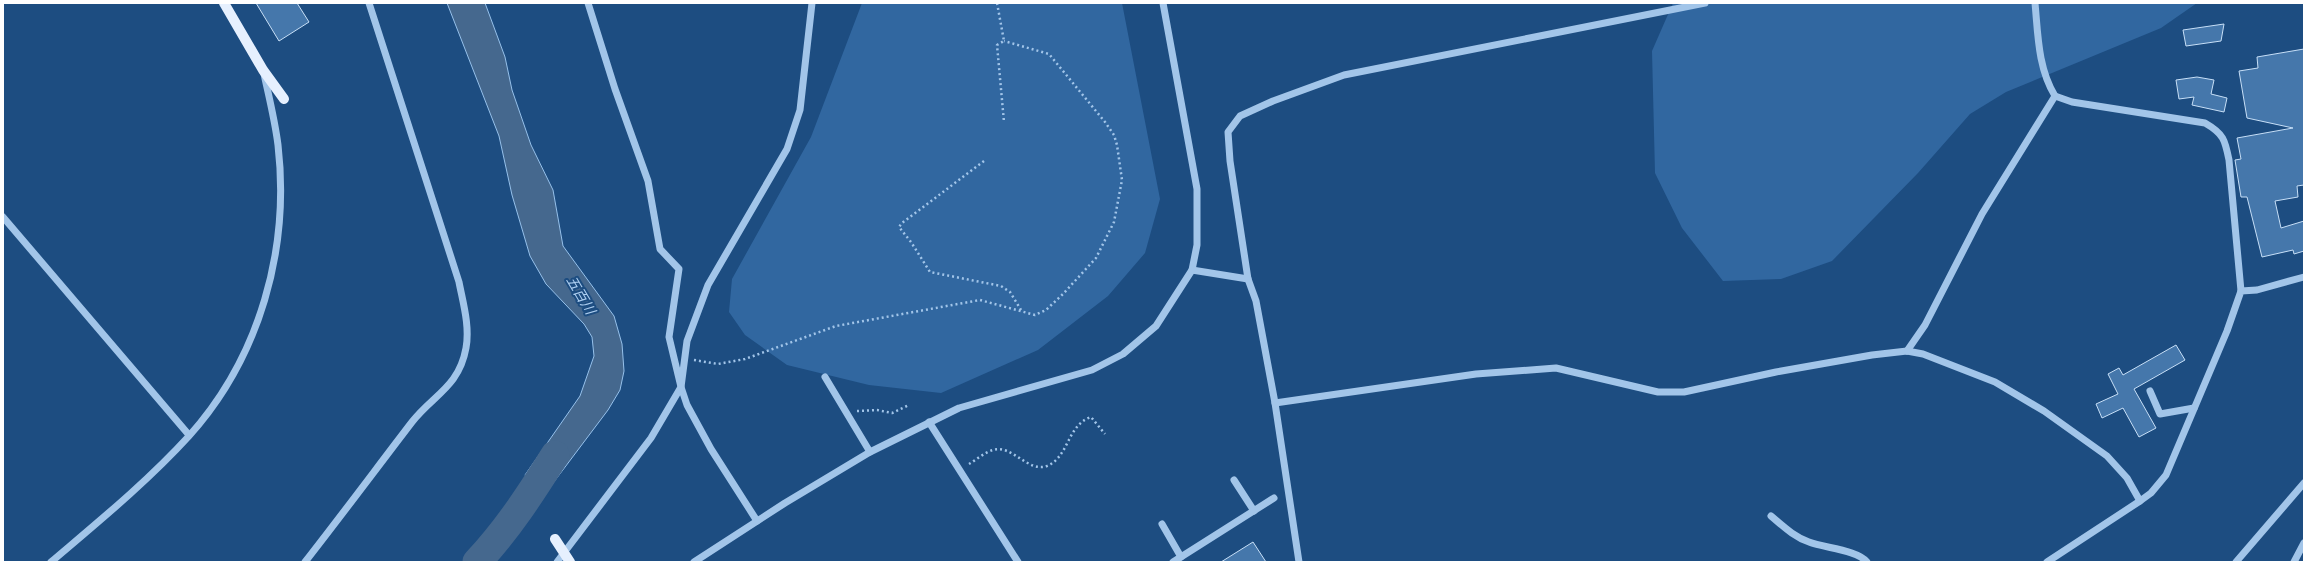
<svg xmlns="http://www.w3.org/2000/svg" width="2307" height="565" viewBox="0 0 2307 565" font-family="Ubuntu,'Noto Sans JP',sans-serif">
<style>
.green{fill:#3167a0}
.water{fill:#45688e;stroke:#96c1eb}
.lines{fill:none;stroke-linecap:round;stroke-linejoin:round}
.river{stroke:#45688e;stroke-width:29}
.building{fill:#4577ab;stroke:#c7dff7}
.path{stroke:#a2c5e9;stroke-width:2.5;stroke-dasharray:2 3;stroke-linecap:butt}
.minor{stroke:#a2c5e9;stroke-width:7}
.major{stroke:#e6f0fe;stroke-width:10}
.labels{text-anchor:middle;stroke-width:4;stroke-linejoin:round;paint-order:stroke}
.water-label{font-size:14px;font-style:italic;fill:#aecff1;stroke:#1d4d81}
</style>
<rect width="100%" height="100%" fill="#1d4d81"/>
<g class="green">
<path d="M862,3H1122L1160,199L1145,253L1108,296L1038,350L941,393L869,385L787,365L745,335L729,312L732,279L811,137Z"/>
<path d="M1673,3H2197L2161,28L2006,92L1970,114L1918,173L1832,261L1781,279L1723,281L1682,228L1655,173L1652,51Z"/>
</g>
<path class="water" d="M447,3H485L505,57L512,90L531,145L553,190L563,246L614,316L622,344L624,371L620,390L608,410L541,499L525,475L580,396L594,356L592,337L584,324L546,284L530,256L512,195L499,136Z"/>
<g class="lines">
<path class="river" d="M477,562C508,529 531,493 555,455"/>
</g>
<g class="building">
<path d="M256,3H297L309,22L279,41Z"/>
<path d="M2224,24L2221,41L2186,46L2183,30Z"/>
<path d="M2304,49V185L2297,186L2298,197L2275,201L2281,228L2304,221V251L2294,254L2293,250L2262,257L2247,197H2241L2235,160L2241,159L2237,138L2293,128L2247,118L2239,71L2258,68L2257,57Z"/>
<path d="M2197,77L2214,80L2211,94L2227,98L2224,112L2192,105L2194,97L2179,99L2176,80Z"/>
<path d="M2176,345L2185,360L2134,389L2156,428L2139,437L2123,408L2102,418L2096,404L2118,394L2108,374L2119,368L2123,375Z"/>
<path d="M1253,542L1266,562H1221Z"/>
</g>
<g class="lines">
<g class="path">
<path d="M997,3L1004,41L997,45L1004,122"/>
<path d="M984,161L902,223L899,227L911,242L930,272L1001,286L1010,292L1021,310"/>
<path d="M694,360L718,364L745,359L836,326L980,300L1035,315L1046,310L1063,294L1096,258L1114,222L1122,180L1117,145L1114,135L1105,122L1049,54L1004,41"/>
<path d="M857,411L877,410L892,413L909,405"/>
<path d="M969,464C976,460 985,452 993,450C1012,444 1028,473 1047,466C1069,457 1067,425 1091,417L1105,434"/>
</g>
<g class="minor">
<path d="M2035,3C2038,35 2038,68 2055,96L2072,102L2205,123C2224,134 2225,140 2229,160L2241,291"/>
<path d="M3,217L189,435"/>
<path d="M1192,270L1248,279"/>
<path d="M1907,351L1925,325L1982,214L2055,96"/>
<path d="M825,377L870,452"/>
<path d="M2150,391L2160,414L2194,408"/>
<path d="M1275,403L1476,374L1556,368L1658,392H1684L1776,372L1872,355L1907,351L1923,354L1995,382L2044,411L2107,456L2127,478L2140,501"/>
<path d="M929,422L1018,562"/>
<path d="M1234,480L1254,511"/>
<path d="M1771,516C1783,526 1794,537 1809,542C1825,548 1857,550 1867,562"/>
<path d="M757,521L711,449L687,405L681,387L687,341L708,285L787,149L800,110L812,3"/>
<path d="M1162,524L1181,557"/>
<path d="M51,562C98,522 147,482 189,436C260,357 290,249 278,145C275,121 269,97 264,74"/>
<path d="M305,562C341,516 376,469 412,422C433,395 459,387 466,348C470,326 463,303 459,282L369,3"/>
<path d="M557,562L651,438L681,387L669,337L679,269L660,249L648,181L615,89L588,3"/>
<path d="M694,562L785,503L870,452L959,408L1092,370L1123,354L1156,326L1192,270L1197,245V189L1163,3"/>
<path d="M1173,562L1274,498"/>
<path d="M1299,562L1275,403L1256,301L1248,279L1230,161L1228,132L1240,116L1273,101L1344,75L1705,3"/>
<path d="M2047,562L2140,501L2151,493L2166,475L2227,331L2241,291L2257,290L2304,277"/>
<path d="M2236,562L2304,483"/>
<path d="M2294,562L2304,543"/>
</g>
<g class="major">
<path d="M224,3L263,70L284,99"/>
<path d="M555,539L570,562"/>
</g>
</g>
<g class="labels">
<g class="water-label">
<text transform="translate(581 295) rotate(59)" y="5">五百川</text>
</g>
</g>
<rect width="2307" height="565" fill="none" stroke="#ffffff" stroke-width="8"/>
</svg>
